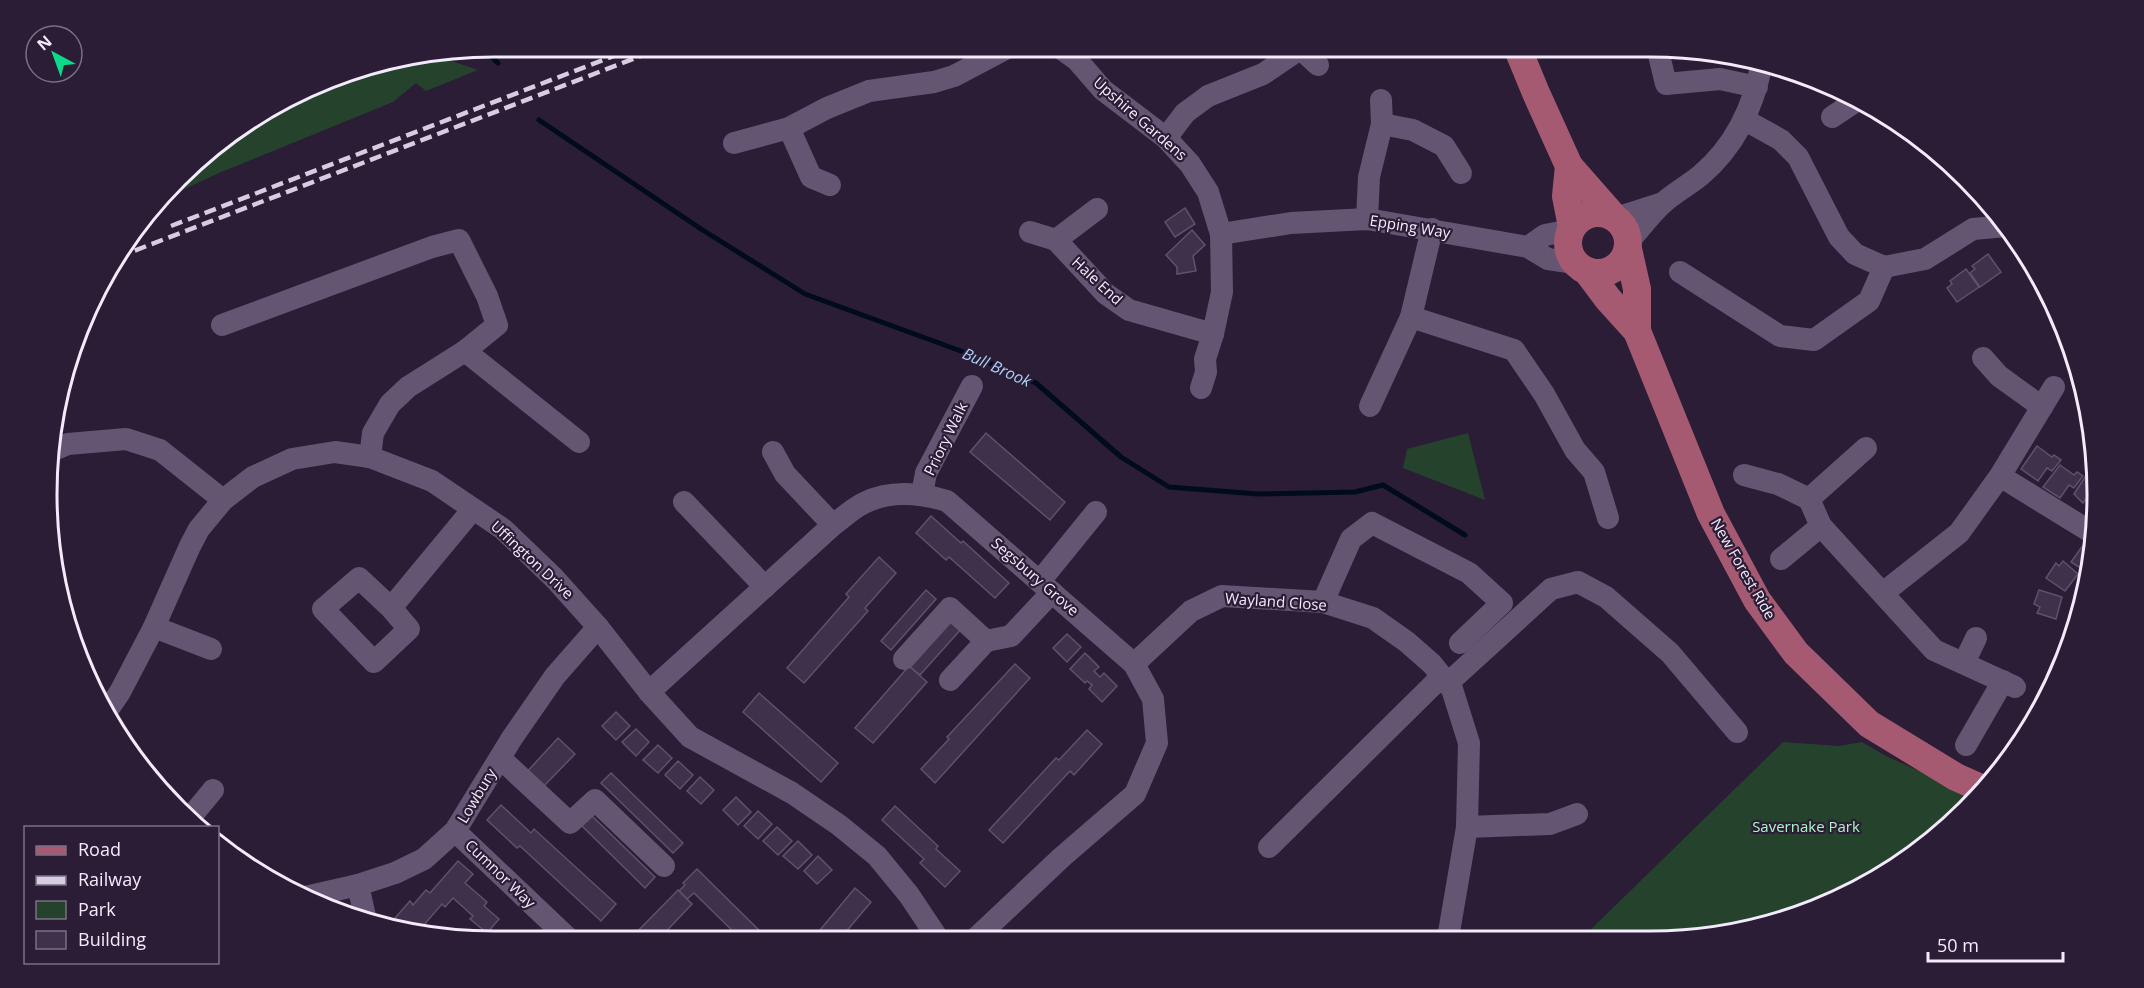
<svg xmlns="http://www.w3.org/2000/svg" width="2144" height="988" viewBox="0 0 2144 988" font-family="'Open Sans',sans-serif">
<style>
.green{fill:#25422d}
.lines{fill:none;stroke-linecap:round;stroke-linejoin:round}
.stream{stroke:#000b1e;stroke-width:5}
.building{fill:#3f314b;stroke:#5f516d;stroke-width:1.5}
.minor{stroke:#645572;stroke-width:22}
.major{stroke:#a65a71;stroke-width:28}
.rail{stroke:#d6cee0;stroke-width:4.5;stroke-dasharray:12 6;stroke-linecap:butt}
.labels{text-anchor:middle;stroke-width:4.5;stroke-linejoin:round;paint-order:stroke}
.street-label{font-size:15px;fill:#f3ebfc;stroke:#2a1d35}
.park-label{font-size:15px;fill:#abf8bf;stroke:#2a1d35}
.water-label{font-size:16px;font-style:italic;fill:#adcff6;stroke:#2a1d35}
.rim{fill:none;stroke:#f3ebfc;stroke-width:3}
</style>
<rect width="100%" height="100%" fill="#2a1d35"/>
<g class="green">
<path d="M437,56L478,70L426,91L416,83L393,102L219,173L167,197L199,157L271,106L350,70Z"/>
<path d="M1468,433L1485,500L1403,468L1407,449Z"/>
<path d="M1783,742L1839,746L1862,742L1886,756L1975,796L1923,849L1822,907L1709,938H1582Z"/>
</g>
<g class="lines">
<g class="stream">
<path d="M482,48L498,63"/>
<path d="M539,120L701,229L805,294L969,354L1036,383L1121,457L1169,487L1258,494L1355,492L1383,485L1465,535"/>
</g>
</g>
<g class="building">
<path d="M1185,208L1195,224L1175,237L1165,222Z"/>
<path d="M1192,230L1205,245L1193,256L1196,271L1177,274V267L1166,255Z"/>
<path d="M1988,254L2001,272L1980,287L1970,273L1975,269L1972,266Z"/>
<path d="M1966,269L1979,287L1957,302L1947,288L1952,284L1950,281Z"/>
<path d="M986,433L1065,502L1050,520L970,452Z"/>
<path d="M2037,446L2052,457L2054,455L2061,460L2052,471L2047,468L2038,481L2021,469Z"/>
<path d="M2060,465L2074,475L2077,472L2083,476L2074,488L2069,485L2060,498L2043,487Z"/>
<path d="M2089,471L2096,477V506L2086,499L2083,503L2074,494Z"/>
<path d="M931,516L961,543L963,541L1009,583L995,598L949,557L946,560L916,533Z"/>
<path d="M2086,541L2092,546L2090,574L2071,562Z"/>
<path d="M879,557L896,573L865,608L868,611L804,683L787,668L849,597L846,594Z"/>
<path d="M2063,561L2078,574L2065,591L2046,578L2056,563L2059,566Z"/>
<path d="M926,590L936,599L891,650L881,641Z"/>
<path d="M2039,590L2062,597L2056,619L2037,613L2040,607L2034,604Z"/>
<path d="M950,618L962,628L920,675L909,666Z"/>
<path d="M2067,631L2073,633L2066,655L2058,652Z"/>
<path d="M1067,634L1081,647L1067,662L1053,648Z"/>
<path d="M1085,653L1099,667L1094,671L1100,677L1104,673L1117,686L1102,702L1089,689L1092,685L1087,681L1085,683L1070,669Z"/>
<path d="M1015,664L1030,678L935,783L921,769L949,739L947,737Z"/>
<path d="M909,666L927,682L873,743L855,728Z"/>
<path d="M759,693L838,763L821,782L743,712Z"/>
<path d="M616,712L630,726L616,740L602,726Z"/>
<path d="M636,729L649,742L636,756L622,742Z"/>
<path d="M1087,730L1102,744L1074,775L1070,771L1003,843L989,830L1056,758L1059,760Z"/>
<path d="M558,738L575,754L541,789L525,774Z"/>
<path d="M658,745L672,758L658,773L643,760Z"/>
<path d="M678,761L693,775L680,789L665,775Z"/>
<path d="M611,773L683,843L673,853L601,783Z"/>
<path d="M700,777L714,790L701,804L687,791Z"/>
<path d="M736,797L751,812L738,825L723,810Z"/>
<path d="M501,805L531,833L534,829L616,904L601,921L520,846L517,848L487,820Z"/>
<path d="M895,806L938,846L936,849L960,871L945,887L920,863L924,859L882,820Z"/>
<path d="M758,811L772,824L758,839L744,826Z"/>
<path d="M591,815L655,877L645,888L581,825Z"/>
<path d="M777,827L792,841L778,855L763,841Z"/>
<path d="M798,841L812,855L798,869L783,856Z"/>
<path d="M818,856L832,870L817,884L804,871Z"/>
<path d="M458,861L473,874L465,883L487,902L484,906L499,919L487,933L470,919L473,916L453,898L445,907L442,904L416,934L387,927L410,901L413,905L426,890L430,893Z"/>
<path d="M697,869L770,941H743L694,893L687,899L679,891L685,885L683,883Z"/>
<path d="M855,888L871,902L839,940H820L815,936Z"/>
<path d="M678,890L692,904L657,941H643L635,934Z"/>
</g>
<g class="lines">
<g class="minor">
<path d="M1059,47L1077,60L1103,90L1166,138L1190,164L1208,192L1221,234L1222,292L1213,334L1205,359L1206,372L1201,388"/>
<path d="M1295,47L1297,51L1304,52L1318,65"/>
<path d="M1657,47L1666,84L1720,79L1757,87"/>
<path d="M1832,117L1853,103L1855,98"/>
<path d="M1745,120L1781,140L1798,157L1839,237L1855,254L1884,267L1925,259L1973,229L2006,226"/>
<path d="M1382,124L1413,130L1444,146L1461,173"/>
<path d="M789,128L811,177L830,185"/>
<path d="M1166,138L1185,113L1208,96L1263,74L1297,51"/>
<path d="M734,143L789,128L827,108L869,91L934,82L954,76L1009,47"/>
<path d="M1616,218L1663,203"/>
<path d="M1367,219L1369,177L1382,124L1381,100"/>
<path d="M1432,229L1411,317L1514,350L1544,394L1575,450L1594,472L1608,518"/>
<path d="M1030,232L1056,240L1106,294L1129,310L1213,334"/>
<path d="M1221,234L1291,223L1367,219L1528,247L1548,259L1575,263"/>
<path d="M1056,240L1097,209"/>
<path d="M1629,241C1640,229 1651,214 1663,203C1675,192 1689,185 1701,175C1735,146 1754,106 1762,62"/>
<path d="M1528,247L1545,235L1571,230"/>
<path d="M1680,272L1780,336L1814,340L1869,301L1884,267"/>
<path d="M222,325L432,247L459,240L487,296L497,325L465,351L408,387L390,404L373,433L370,457"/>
<path d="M465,351L579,442"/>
<path d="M1983,358L1999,376L2042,407"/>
<path d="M1370,406L1411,317"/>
<path d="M1866,448L1809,499L1821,526L1934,650L2015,687"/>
<path d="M54,450L68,444L126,439L160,450L223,500"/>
<path d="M773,452L785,474L833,525"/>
<path d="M1744,475L1778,484L1809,499"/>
<path d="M2000,476L2094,534"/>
<path d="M922,494L926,473L972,386"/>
<path d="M684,502L765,587"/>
<path d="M1781,559L1821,526"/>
<path d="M1040,581L1096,512"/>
<path d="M1883,593L1959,533L2000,476L2054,387"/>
<path d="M1323,602L1351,539L1372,523L1469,573L1502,603L1460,643"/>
<path d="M391,608L359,578L323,609L374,662L409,629L391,608L473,509"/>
<path d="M154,627L211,649"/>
<path d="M986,641L1011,636L1052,592"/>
<path d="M904,659L950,608L986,641L950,680"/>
<path d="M1964,663L1976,638"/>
<path d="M1134,664L1191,611L1222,596L1323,602L1373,618L1407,642L1432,664L1452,689L1469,743L1467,827L1448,938"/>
<path d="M1447,684L1551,589L1578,582L1606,597L1670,653L1737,732"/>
<path d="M649,692L833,525C843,518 853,508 864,503C890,490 920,493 947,501L1134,664L1153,699L1157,743L1135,794L1062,857L974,940"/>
<path d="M105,714L120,692L154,627L190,546L199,529L223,500L253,477L292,459L335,452L370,457L432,481L503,529L555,579L598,627L649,692L690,737L792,793L839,825L877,856L909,895L939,940"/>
<path d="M1966,745L2003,681"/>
<path d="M500,758L570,823L595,800L664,866"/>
<path d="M189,819L213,790"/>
<path d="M1467,827L1550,824L1577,814"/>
<path d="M455,831L571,941"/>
<path d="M1269,847L1442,676"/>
<path d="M358,885L366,921"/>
<path d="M305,897L358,885L395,873L424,859L455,831L512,738L555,676L598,627"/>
</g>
<g class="major">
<path d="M1517,47L1536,93L1569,166L1612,215"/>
<path d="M1569,166L1566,196L1572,227"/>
<circle cx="1598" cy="243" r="30"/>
<path d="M1628,249L1637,289V331"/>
<path d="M1587,271L1608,299L1637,331L1711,514L1757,600L1796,653L1869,724L1956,777L1983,789"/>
</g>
<g class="rail">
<path d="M171,226L637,47"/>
<path d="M118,257L664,47"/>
</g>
</g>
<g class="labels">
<g class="street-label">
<text transform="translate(1140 119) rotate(41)" y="5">Upshire Gardens</text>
<text transform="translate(1410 227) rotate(9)" y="5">Epping Way</text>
<text transform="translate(1097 281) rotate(43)" y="5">Hale End</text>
<text transform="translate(946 439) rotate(-64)" y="5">Priory Walk</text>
<text transform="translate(532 560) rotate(43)" y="5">Uffington Drive</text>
<text transform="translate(1743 569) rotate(60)" y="5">New Forest Ride</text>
<text transform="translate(1035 577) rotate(41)" y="5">Segsbury Grove</text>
<text transform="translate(1276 602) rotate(4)" y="5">Wayland Close</text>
<text transform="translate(477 796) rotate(-59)" y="5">Lowbury</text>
<text transform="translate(500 874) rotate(44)" y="5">Cumnor Way</text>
</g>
<g class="park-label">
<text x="1806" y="832">Savernake Park</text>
</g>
<g class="water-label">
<text transform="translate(997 367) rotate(24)" y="6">Bull Brook</text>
</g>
</g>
<path d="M0 0H2144V988H0ZM494 57H1650A437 437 0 0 1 2087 494V494A437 437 0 0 1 1650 931H494A437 437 0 0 1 57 494V494A437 437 0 0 1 494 57Z" fill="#2a1d35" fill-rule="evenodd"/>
<path class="rim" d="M494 57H1650A437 437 0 0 1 2087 494V494A437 437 0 0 1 1650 931H494A437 437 0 0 1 57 494V494A437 437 0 0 1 494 57Z"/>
<rect x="24" y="826" width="195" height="138" fill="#2a1d35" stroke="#7a6f85" stroke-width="1.5"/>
<rect x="36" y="846" width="30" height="9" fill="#a65a71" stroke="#7a6f85" stroke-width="1.5"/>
<text x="78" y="856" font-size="18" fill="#f3ebfc">Road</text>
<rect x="36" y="876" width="30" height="9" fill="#d6cee0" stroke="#7a6f85" stroke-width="1.5"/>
<text x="78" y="886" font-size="18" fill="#f3ebfc">Railway</text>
<rect x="36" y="901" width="30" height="18" fill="#25422d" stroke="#7a6f85" stroke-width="1.5"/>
<text x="78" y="916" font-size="18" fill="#f3ebfc">Park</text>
<rect x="36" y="931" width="30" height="18" fill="#3f314b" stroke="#7a6f85" stroke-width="1.5"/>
<text x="78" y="946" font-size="18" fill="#f3ebfc">Building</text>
<g transform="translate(54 54) rotate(319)"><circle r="28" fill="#2a1d35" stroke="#7a6f85" stroke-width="1.5"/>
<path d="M0-4.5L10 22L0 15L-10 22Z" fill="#0ed98a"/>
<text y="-9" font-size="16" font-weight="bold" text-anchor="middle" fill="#f3ebfc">N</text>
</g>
<path d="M1928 952v9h135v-9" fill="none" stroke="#f3ebfc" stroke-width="3"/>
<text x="1937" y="952" font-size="18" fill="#f3ebfc" stroke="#2a1d35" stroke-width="4.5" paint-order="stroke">50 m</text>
</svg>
